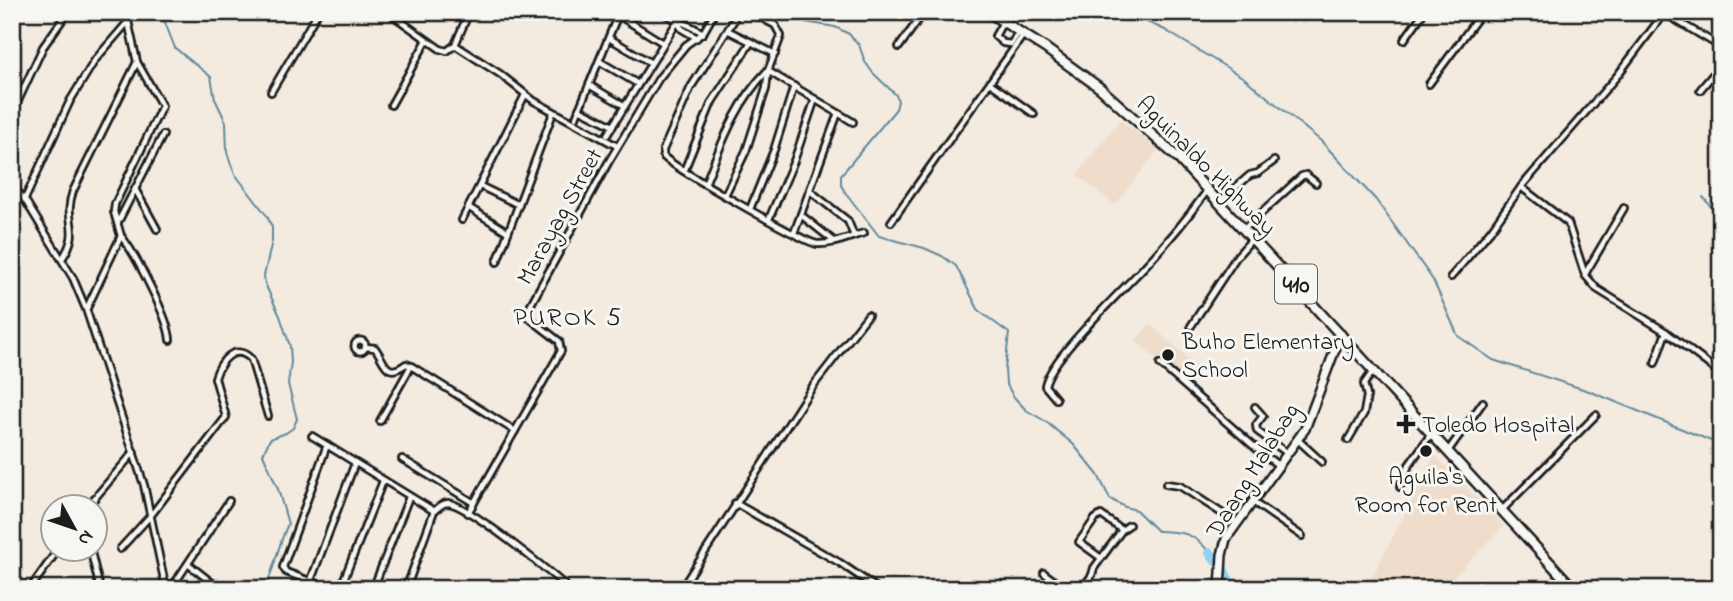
<svg xmlns="http://www.w3.org/2000/svg" width="1733" height="601" viewBox="0 0 1733 601" font-family="'Indie Flower',sans-serif">
<style>
.built{fill:#efdcca}
.lines{fill:none;stroke-linecap:round;stroke-linejoin:round}
.stream{stroke:#608a9b;stroke-width:2}
.river{stroke:#8ed3f0;stroke-width:10}
.street-casing{stroke:#1c1c1c;stroke-width:10}
.secondary-casing{stroke:#1c1c1c;stroke-width:12}
.primary-casing{stroke:#1c1c1c;stroke-width:13}
.street{stroke:#f6f6f2;stroke-width:4.5}
.secondary{stroke:#f6f6f2;stroke-width:7}
.primary{stroke:#f6f6f2;stroke-width:8}
.poi-dot{fill:#1c1c1c;stroke:#f6f6f2;stroke-width:2.5}
.labels{text-anchor:middle;stroke-width:6;stroke-linejoin:round;paint-order:stroke}
.shield{fill:#f6f6f2;stroke:#5d5d5c;stroke-width:2}
.shield-label{font-size:23px;font-weight:bold;fill:#1c1c1c}
.street-label{font-size:24px;fill:#1c1c1c;stroke:#f6f6f2}
.poi-label{font-size:24px;fill:#1c1c1c;stroke:#f6f6f2;text-anchor:start}
.neighbourhood-label{font-size:26px;letter-spacing:2px;fill:#1c1c1c;stroke:#f6f6f2}
</style>
<rect width="100%" height="100%" fill="#f3eae0"/>
<filter id="ink" filterUnits="userSpaceOnUse"><feTurbulence type="fractalNoise" baseFrequency=".0143" numOctaves="2"/><feDisplacementMap in="SourceGraphic" scale="14" xChannelSelector="R" yChannelSelector="G"/><feConvolveMatrix kernelMatrix="1 2 1 2 8 2 1 2 1" color-interpolation-filters="sRGB"/></filter>
<g filter="url(#ink)">
<g class="built">
<path d="M1120,120L1158,150L1115,205L1077,175Z"/>
<path d="M1150,324L1199,369L1186,384L1136,341Z"/>
<path d="M1435,455L1504,526L1442,589H1366Z"/>
</g>
<g class="lines">
<g class="stream">
<path d="M164,12V20L175,48L211,77L215,99L226,122L227,152L230,162L235,174L267,216L272,227V241L264,276L265,284L280,316L290,346L291,362L288,384L297,419L293,428L286,433L270,439L263,454L278,489L288,524C278,545 275,567 265,589"/>
<path d="M802,12L805,22L835,27L849,34L859,45L865,62L873,73L896,95L898,101L896,109L841,175V185L845,192L879,236L924,248L942,256L956,266L979,311L1009,333L1005,370L1006,383L1013,396L1026,410L1045,421L1073,444L1098,475L1110,499L1125,507L1136,510L1157,531C1183,532 1193,532 1210,553"/>
<path d="M1125,12L1165,30L1244,78L1321,141L1376,200L1433,280L1458,336L1493,360L1589,391L1721,445"/>
<path d="M1703,197L1717,214L1721,231"/>
</g>
<path class="river" d="M1210,553L1222,567L1233,589"/>
<g class="street-casing">
<g id="street">
<path d="M388,12L440,49L447,51L455,45L469,12"/>
<path d="M662,12C676,21 689,24 703,33"/>
<path d="M1537,13L1538,12"/>
<path d="M1664,13L1721,47"/>
<path d="M618,15L663,43"/>
<path d="M734,20L691,87L663,150V156C674,168 803,242 817,244C833,245 849,237 864,233"/>
<path d="M677,22L682,29L697,38"/>
<path d="M1003,22L995,36L1003,43L1011,44L1019,32"/>
<path d="M729,31L775,54"/>
<path d="M609,38L651,63"/>
<path d="M1404,40L1424,12"/>
<path d="M455,45L500,74L534,101L617,146"/>
<path d="M899,47L924,12"/>
<path d="M599,61L638,84"/>
<path d="M768,71L853,122"/>
<path d="M990,83L1034,114"/>
<path d="M1429,84L1482,12"/>
<path d="M589,85L625,106"/>
<path d="M1700,90L1721,65"/>
<path d="M271,92L318,12"/>
<path d="M391,105L427,40"/>
<path d="M579,109L613,126"/>
<path d="M12,114L43,47L68,12"/>
<path d="M576,117L619,12"/>
<path d="M607,135L677,22"/>
<path d="M684,171L712,102L751,42"/>
<path d="M705,184C722,143 736,103 767,71"/>
<path d="M12,186L25,200L73,278L86,309L144,485L166,589"/>
<path d="M480,186L519,205"/>
<path d="M1521,187L1568,223L1585,275L1597,289L1666,332L1721,374"/>
<path d="M135,189L157,229"/>
<path d="M810,191L848,221L854,236"/>
<path d="M725,195L746,151L766,89L768,71L781,36L775,25L750,12"/>
<path d="M25,199L70,101L95,60L127,23"/>
<path d="M1220,201L1250,175L1258,173L1274,161"/>
<path d="M468,207L508,232"/>
<path d="M750,209L774,150L794,86"/>
<path d="M801,215L835,242"/>
<path d="M769,219L794,161L815,99"/>
<path d="M462,220L525,95"/>
<path d="M118,222L163,135"/>
<path d="M891,222L1024,34"/>
<path d="M1245,228L1302,176L1306,175L1316,183"/>
<path d="M794,233L838,113"/>
<path d="M121,236C135,253 169,319 170,340"/>
<path d="M62,259C83,228 62,222 73,191L137,62"/>
<path d="M497,262L553,113"/>
<path d="M1585,274L1624,208"/>
<path d="M1451,277L1491,230L1521,187L1617,76L1665,12"/>
<path d="M87,308L121,236L114,212L115,204L162,106L137,62L126,12"/>
<path d="M1191,326L1237,256L1253,238"/>
<circle cx="360" cy="346" r="5.5"/>
<path d="M365,347L375,348C385,361 385,379 406,364L411,366"/>
<path d="M1655,363L1666,332"/>
<path d="M1160,364L1258,450L1279,466"/>
<path d="M1056,399L1045,386C1049,359 1124,289 1145,266C1167,243 1188,217 1207,191"/>
<path d="M1255,407L1263,416L1256,425L1257,431L1287,453"/>
<path d="M380,421L411,366L515,431"/>
<path d="M312,436L434,511"/>
<path d="M1298,440L1322,462"/>
<path d="M1348,440L1364,413L1367,396L1364,384L1374,370"/>
<path d="M327,445L283,567L286,572L330,589"/>
<path d="M1448,451L1483,402"/>
<path d="M402,459L474,503"/>
<path d="M1166,484L1180,486L1237,523"/>
<path d="M1400,487L1409,465L1431,434"/>
<path d="M1253,502L1302,536"/>
<path d="M735,503L840,563L878,589"/>
<path d="M88,506L134,452"/>
<path d="M1502,510L1596,415"/>
<path d="M468,513L561,351L559,341L528,317L531,304L608,163L659,78L686,45L703,33L715,12"/>
<path d="M90,548L100,589"/>
<path d="M120,549L152,514L226,417L215,378C220,362 234,342 251,359L268,416"/>
<path d="M1101,558L1079,542L1095,519L1101,515L1122,530"/>
<path d="M188,564L220,589"/>
<path d="M1044,573L1065,589"/>
<path d="M311,580L355,463"/>
<path d="M30,589L59,548"/>
<path d="M171,589L229,501"/>
<path d="M311,589L314,582"/>
<path d="M340,589L383,481"/>
<path d="M373,589L409,497"/>
<path d="M406,589L434,511C438,508 442,503 448,503C467,504 551,573 569,589"/>
<path d="M681,589L813,386L868,315"/>
<path d="M1082,589L1092,575L1094,568L1122,530L1129,525"/>
</g>
</g>
<g class="secondary-casing">
<path id="secondary" d="M1220,589L1222,555L1226,539L1305,429L1341,334"/>
</g>
<g class="primary-casing">
<path id="primary" d="M988,12L1045,48L1100,88L1178,158L1574,589"/>
</g>
<use href="#street" class="street"/>
<use href="#secondary" class="secondary"/>
<use href="#primary" class="primary"/>
</g>
</g>
<g class="poi-dot">
<circle cx="1168" cy="355" r="7"/>
<path d="M1402.5 413.5h7v7h7v7h-7v7h-7v-7h-7v-7h7z"/>
<circle cx="1426" cy="451" r="7"/>
</g>
<g class="labels">
<rect class="shield" x="1275" y="264.5" width="42" height="39" rx="5"/>
<g class="shield-label">
<text x="1296" y="292">410</text>
</g>
<g class="street-label">
<text transform="translate(1207 165) rotate(45)" y="8">Aguinaldo Highway</text>
<text transform="translate(559 216) rotate(-61)" y="8">Marayag Street</text>
<text transform="translate(1252 470) rotate(-58)" y="8">Daang Malabag</text>
</g>
<g class="poi-label">
<text x="1182" y="349">Buho Elementary<tspan x="1182" dy="28">School</tspan></text>
<text x="1422" y="432">Toledo Hospital</text>
<text x="1426" y="484" text-anchor="middle">Aguila's<tspan x="1426" dy="28">Room for Rent</tspan></text>
</g>
<g class="neighbourhood-label">
<text x="568" y="325">PUROK 5</text>
</g>
</g>
<rect width="1733" height="601" fill="none" stroke="#f6f6f2" stroke-width="42"/>
<rect x="21" y="21" width="1691" height="559" fill="none" stroke="#1c1c1c" stroke-width="2.5" filter="url(#ink)"/>
<g transform="translate(74 528) rotate(130)"><circle r="33" fill="#f6f6f2" stroke="#9f9f9c" stroke-width="2"/>
<path d="M0-5L12 26L0 18L-12 26Z" fill="#1c1c1c"/>
<text y="-10" font-size="19" font-weight="bold" text-anchor="middle" fill="#1c1c1c">N</text>
</g>
</svg>
